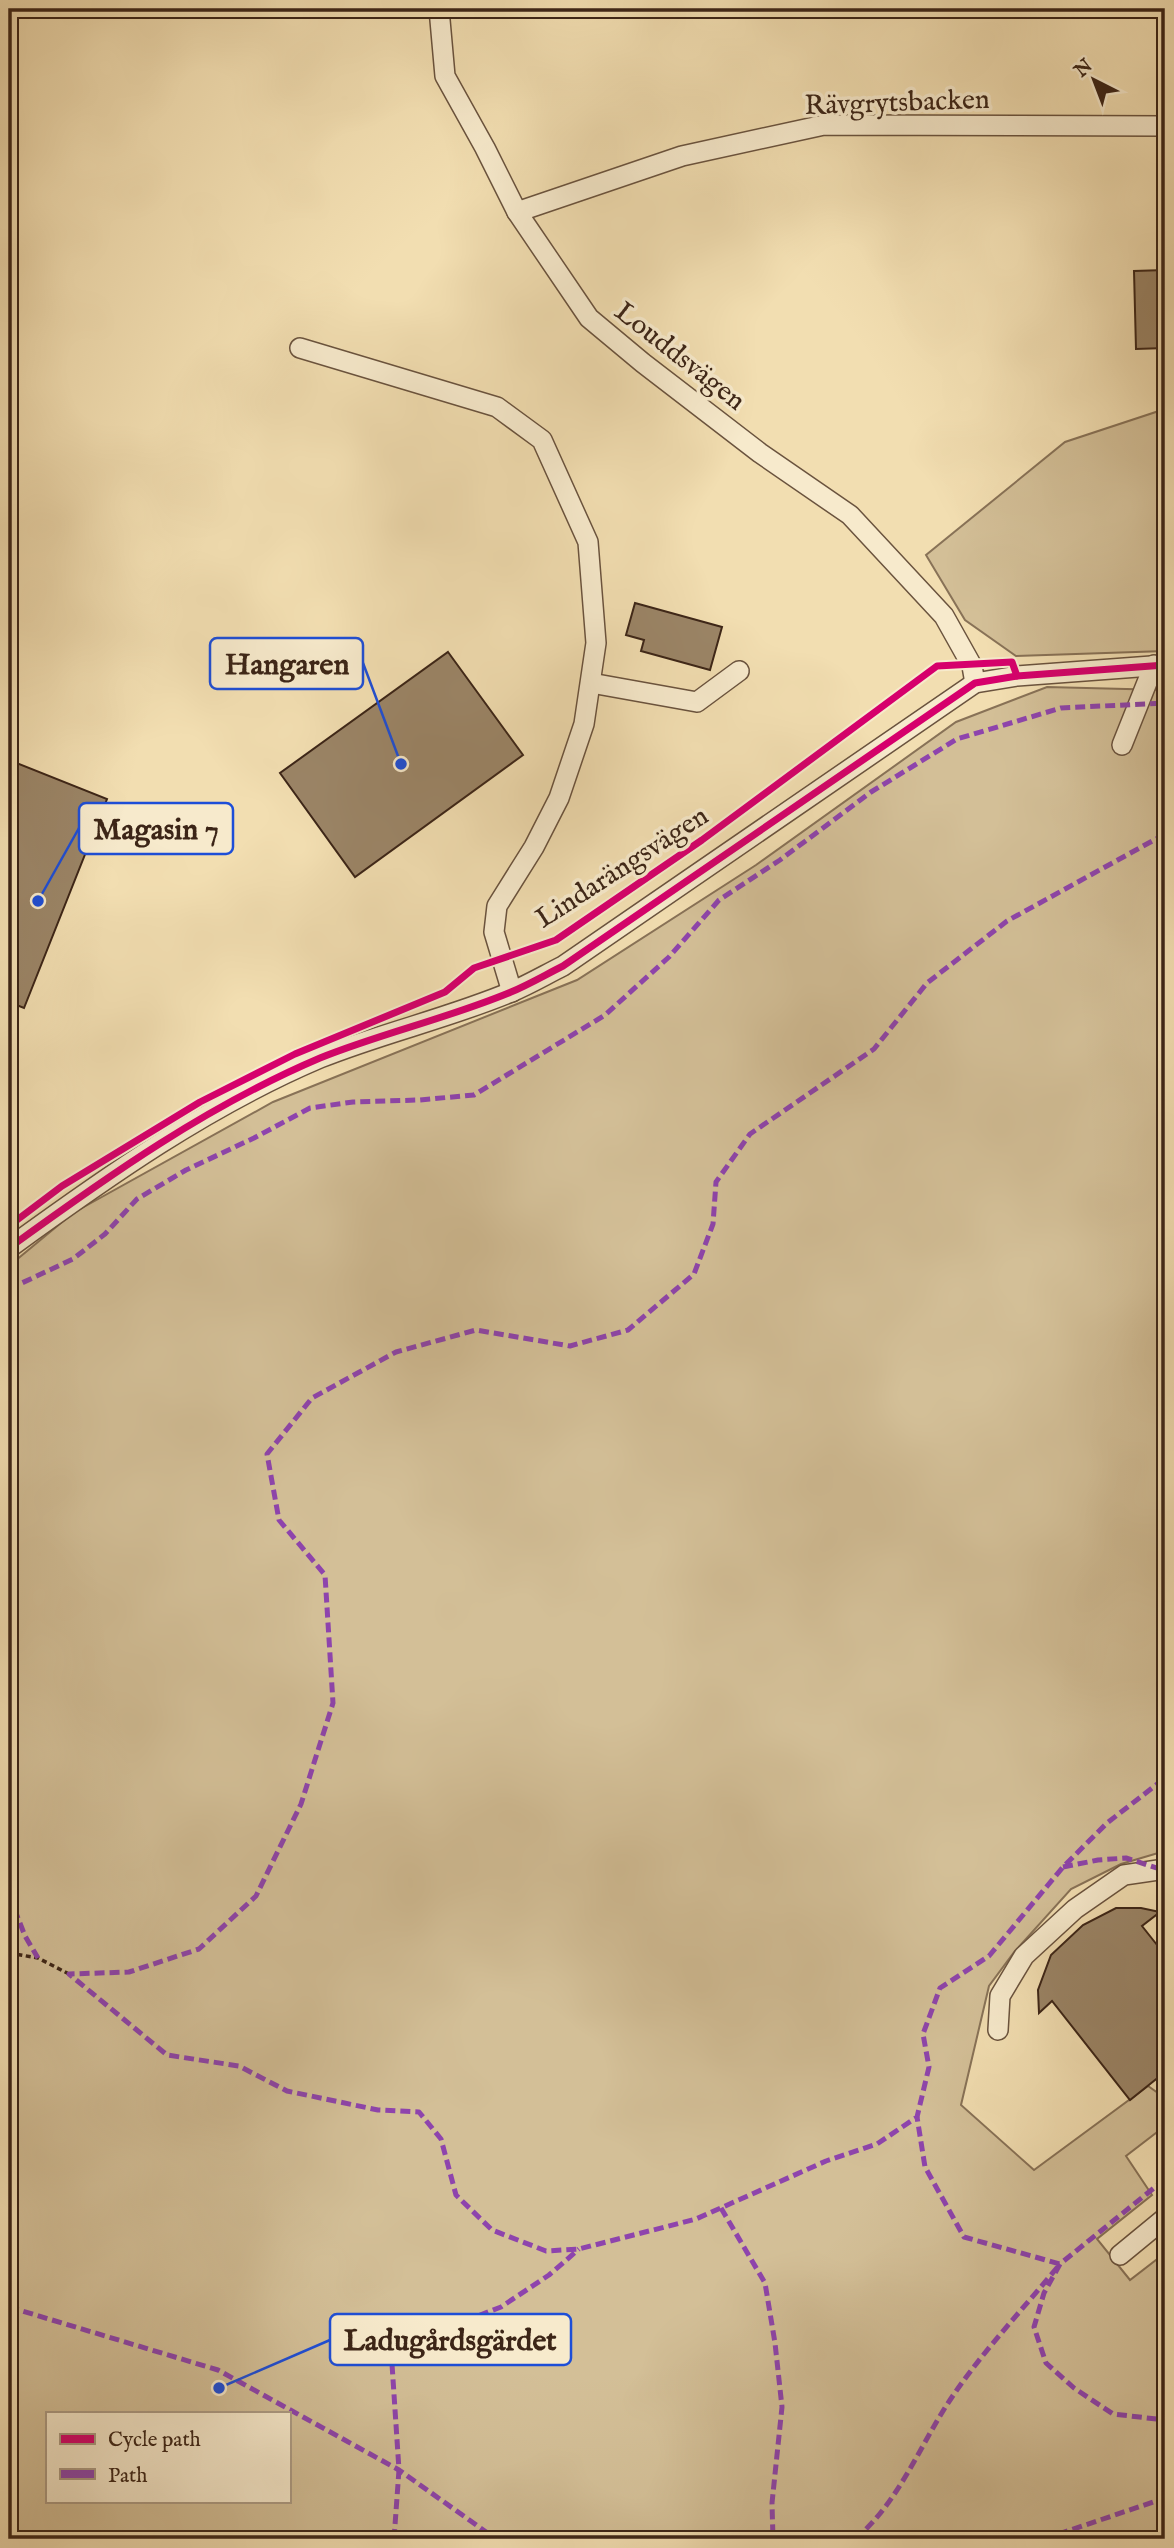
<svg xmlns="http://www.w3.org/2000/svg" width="1174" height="2548" viewBox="0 0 1174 2548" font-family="'IM FELL English',serif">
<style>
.green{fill:#d3bf97;stroke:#887257;stroke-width:2;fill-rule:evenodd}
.building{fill:#9b8567;stroke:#3c2517;stroke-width:2}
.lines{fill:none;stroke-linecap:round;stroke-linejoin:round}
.minor-casing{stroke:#6a533e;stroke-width:22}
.path{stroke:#3c2517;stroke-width:3.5;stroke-dasharray:5 3.5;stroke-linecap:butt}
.minor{stroke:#f7eacc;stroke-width:19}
.quiet{stroke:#8e44ad;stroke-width:5;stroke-dasharray:10 5;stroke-linecap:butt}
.cycleway-casing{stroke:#f7eacc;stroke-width:11}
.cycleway{stroke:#d6006c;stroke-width:7}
.labels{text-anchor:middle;stroke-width:7;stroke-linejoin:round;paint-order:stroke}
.street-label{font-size:28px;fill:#3c2517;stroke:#f7eacc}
.leader{fill:none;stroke:#1d4ed8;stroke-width:2.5}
.callout-dot{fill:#1d4ed8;stroke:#f7eacc;stroke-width:2.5}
.callout{fill:#f7eacc;stroke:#1d4ed8;stroke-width:2.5}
.callout-label{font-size:30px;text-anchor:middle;font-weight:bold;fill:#3c2517}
</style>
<rect width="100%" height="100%" fill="#f2deb1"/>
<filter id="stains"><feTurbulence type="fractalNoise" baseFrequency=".00286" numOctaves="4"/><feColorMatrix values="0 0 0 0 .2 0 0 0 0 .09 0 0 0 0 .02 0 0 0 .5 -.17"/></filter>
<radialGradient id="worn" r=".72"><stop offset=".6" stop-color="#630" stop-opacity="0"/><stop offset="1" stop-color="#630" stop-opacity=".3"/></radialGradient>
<g class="green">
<path d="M1165,409V651L1016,656L965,620L926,555L1065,442Z"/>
<path d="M1047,687L1165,690V1851L1121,1864L1071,1889L1015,1951L989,1986L961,2105L1034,2170L1148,2086L1165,2098V2126L1126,2156L1152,2195L1097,2239L1130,2280L1165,2253V2539H9V1266L73,1213L273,1102L577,980L756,865L956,722ZM47,2413H289V2501H47Z"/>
</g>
<g class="building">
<path d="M1165,270V348L1136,349L1134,271Z"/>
<path d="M635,603L722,627L710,670L641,651L644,640L626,635Z"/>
<path d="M448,652L523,755L355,877L280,773Z"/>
<path d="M9,760L107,799L24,1008L9,1002Z"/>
<path d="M1116,1908H1141L1160,1912L1142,1926L1165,1955V2072L1130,2100L1052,2001L1039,2013L1038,1990L1051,1955L1083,1925Z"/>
</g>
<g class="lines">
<g class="minor-casing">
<g id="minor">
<path d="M439,9L445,76L485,148L517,212L589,318L643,363L760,453L850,515L944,616L972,666L975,683"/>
<path d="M517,212L682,156L824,125L1165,126"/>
<path d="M300,348L497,407L542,440L588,542L596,643L584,724L559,798L534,847L497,906L494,932L512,992"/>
<path d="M591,683L697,702L739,671"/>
<path d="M1122,745L1154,665"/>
<path d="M9,1248C108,1176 207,1106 320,1058C382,1033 449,1018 511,992C528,985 545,975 563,966L975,683L1017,676L1165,665"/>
<path d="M998,2030L1000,1996L1024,1956L1075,1909L1124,1875L1165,1869"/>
<path d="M1120,2255L1165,2218"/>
</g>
</g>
<path class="path" d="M9,1953L38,1958L69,1974"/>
<use href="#minor" class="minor"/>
<g class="quiet">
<path d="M1165,834L1007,921L927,983L874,1049L750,1134L716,1182L713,1224L694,1274L628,1330L570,1346L476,1330L396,1352L312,1398L267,1454L279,1520L325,1575L333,1703L301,1804L256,1896L199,1949L129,1972L69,1974L167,2055L239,2066L287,2091L378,2110L419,2112L441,2139L456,2195L492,2230L546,2251L579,2249L696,2219L826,2161L877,2144L917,2117L929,2067L923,2034L940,1988L989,1956L1063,1867L1107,1823L1165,1778"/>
<path d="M9,1289L73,1259L105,1234L137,1199L186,1170L254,1138L310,1108L353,1102L419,1100L474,1095L605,1015L669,957L719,900L780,860L871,792L957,739L1061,708L1165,703"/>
<path d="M1063,1867L1098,1860L1126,1858L1163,1870"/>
<path d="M9,1895L25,1936L38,1958"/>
<path d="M1165,2179L1060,2264L1044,2293L1034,2327L1046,2363L1074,2388L1113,2414L1165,2420"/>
<path d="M721,2208L765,2283L775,2343L782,2407L772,2503L773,2539"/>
<path d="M9,2307L218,2370L399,2470L496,2539"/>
<path d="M394,2539L399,2470L391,2349L433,2329L454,2325L501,2307L549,2275L579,2249"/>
<path d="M855,2539C895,2506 916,2455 943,2411C975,2359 1021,2312 1060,2264L964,2237L925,2167L917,2117"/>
<path d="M1044,2539L1165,2498"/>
</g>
<g class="cycleway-casing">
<g id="cycleway">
<path d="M9,1226L62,1186L200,1102L295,1054L445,992L474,968L556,940L702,840L937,666L1012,662L1017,676"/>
<path d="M9,1248C108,1176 207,1106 320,1058C382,1033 449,1018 511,992C528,985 545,975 563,966L975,683L1017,676L1165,665"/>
</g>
</g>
<use href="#cycleway" class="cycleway"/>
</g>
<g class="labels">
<g class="street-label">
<text transform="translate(897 101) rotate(-2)" y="10">Rävgrytsbacken</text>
<text transform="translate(681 355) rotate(38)" y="10">Louddsvägen</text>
<text transform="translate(621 866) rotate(-33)" y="10">Lindarängsvägen</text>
</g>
</g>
<path class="leader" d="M401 764L363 663M38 901L79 828M219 2388L330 2340"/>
<g class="callout-dot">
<circle cx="401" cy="764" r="7"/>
<circle cx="38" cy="901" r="7"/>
<circle cx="219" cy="2388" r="7"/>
</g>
<g class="callout">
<rect x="210" y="638" width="153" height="51" rx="7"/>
<rect x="79" y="803" width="154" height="51" rx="7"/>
<rect x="330" y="2314" width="241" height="51" rx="7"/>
</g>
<g class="callout-label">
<text x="287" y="674">Hangaren</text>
<text x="156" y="839">Magasin 7</text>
<text x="450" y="2350">Ladugårdsgärdet</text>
</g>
<rect width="1174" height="2548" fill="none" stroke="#f2deb1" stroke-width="35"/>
<rect x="10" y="10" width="1153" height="2527" fill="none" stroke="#3c2517" stroke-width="3.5"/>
<rect x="18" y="18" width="1139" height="2513" fill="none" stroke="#3c2517" stroke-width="2"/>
<rect x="46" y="2412" width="245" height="91" fill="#f7eacc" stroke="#ac9b84" stroke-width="2"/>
<rect x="60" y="2434" width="35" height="10" fill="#d6006c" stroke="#ac9b84" stroke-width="2"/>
<text x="108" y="2446" font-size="21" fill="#3c2517">Cycle path</text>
<rect x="60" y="2469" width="35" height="10" fill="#8e44ad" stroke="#ac9b84" stroke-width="2"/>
<text x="108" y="2482" font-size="21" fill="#3c2517">Path</text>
<g transform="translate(1094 80) rotate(318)" stroke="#f7eacc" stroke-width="5" paint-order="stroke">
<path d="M0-5L12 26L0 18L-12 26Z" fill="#3c2517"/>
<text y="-10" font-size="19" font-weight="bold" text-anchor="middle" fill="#3c2517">N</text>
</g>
<rect width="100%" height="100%" filter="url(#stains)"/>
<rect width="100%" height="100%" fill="url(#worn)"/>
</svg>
